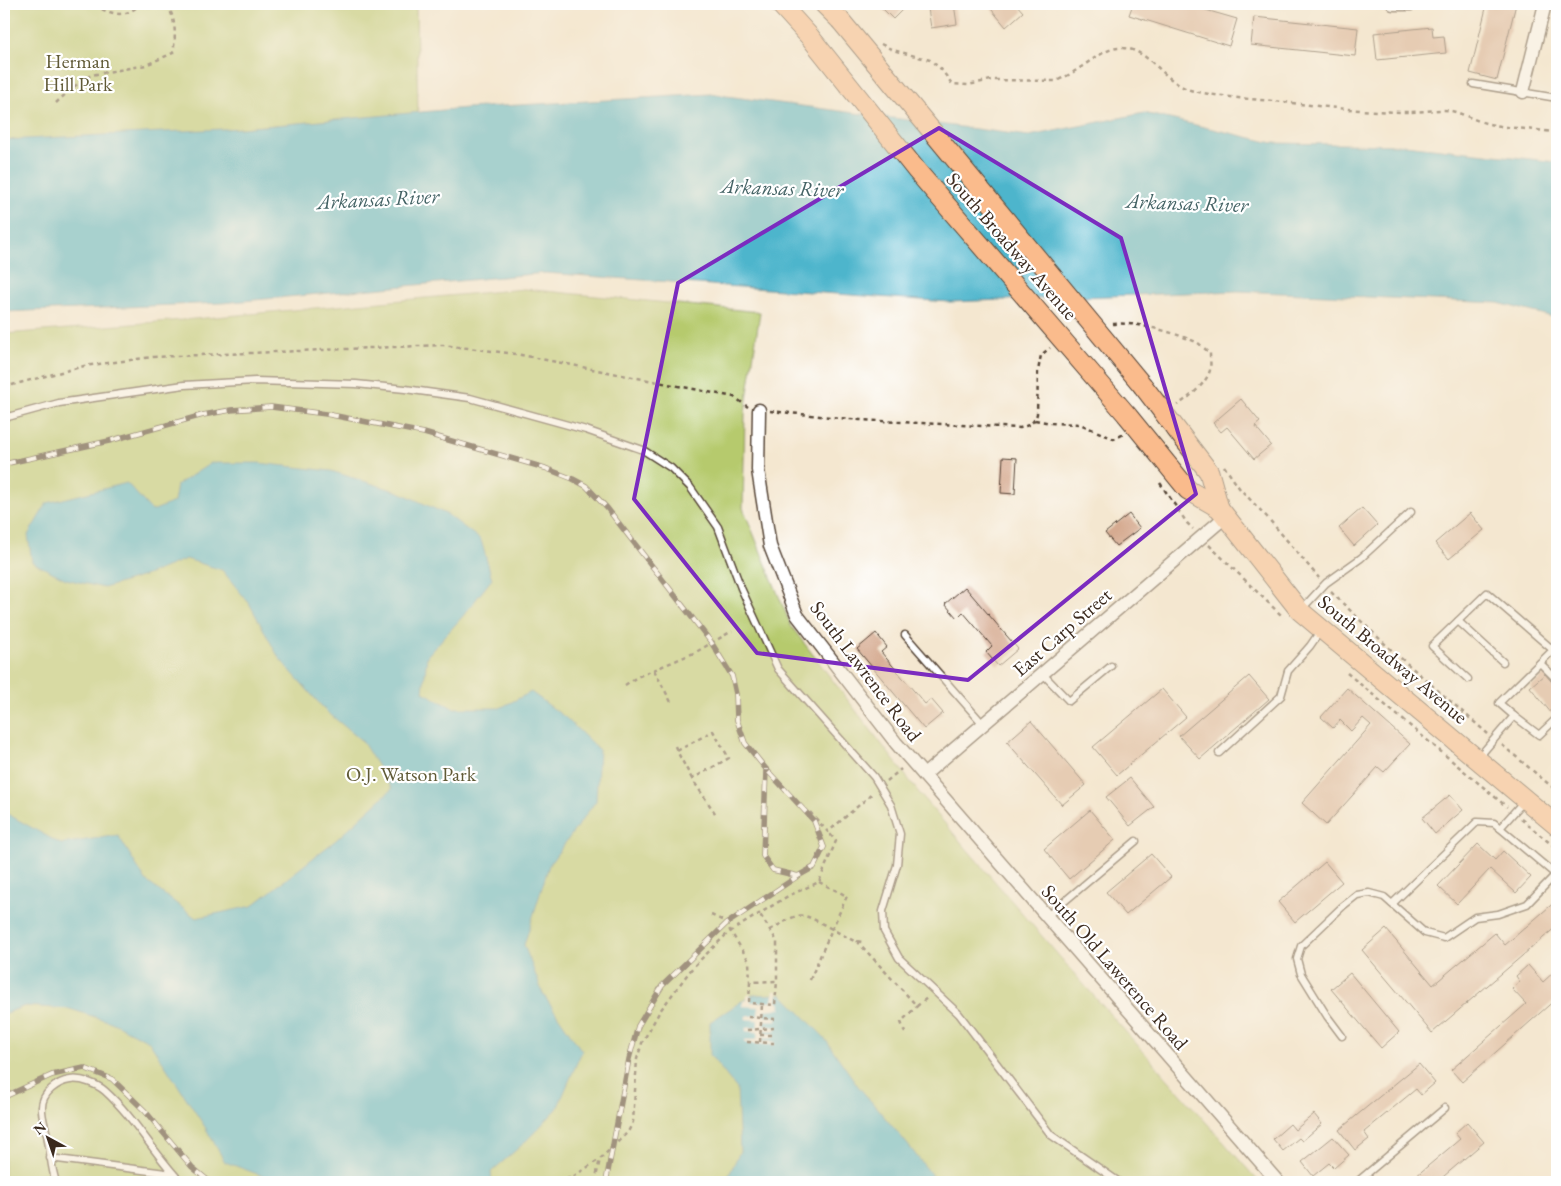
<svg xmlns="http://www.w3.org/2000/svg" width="1561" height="1186" viewBox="0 0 1561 1186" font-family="'EB Garamond',serif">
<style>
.green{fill:#b6ca6d;stroke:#787a46}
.water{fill:#4eb5cc;stroke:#447075}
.pier{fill:#f4e7d0}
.building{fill:#d6ab91}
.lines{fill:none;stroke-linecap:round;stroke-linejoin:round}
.lane-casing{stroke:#574639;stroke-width:9}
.street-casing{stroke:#574639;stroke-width:15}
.primary-casing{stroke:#574639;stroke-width:21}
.path{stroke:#574639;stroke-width:2.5;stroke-dasharray:4 4;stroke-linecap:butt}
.lane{stroke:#fff;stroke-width:6}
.street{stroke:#fff;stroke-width:12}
.primary{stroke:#fabb8c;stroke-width:19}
.rail-casing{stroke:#3b2a1e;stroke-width:5.5}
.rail{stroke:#fff;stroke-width:4;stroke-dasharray:11;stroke-linecap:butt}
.primary-bridge-casing{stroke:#574639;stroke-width:21;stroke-linecap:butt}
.primary-bridge{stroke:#fabb8c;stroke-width:19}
.marked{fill:none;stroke:#7b2cbf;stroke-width:4;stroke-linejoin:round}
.labels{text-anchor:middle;stroke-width:4.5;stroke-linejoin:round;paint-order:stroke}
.park-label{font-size:20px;fill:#605a36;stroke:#fff}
.street-label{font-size:20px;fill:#3b2a1e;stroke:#fff}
.water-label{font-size:21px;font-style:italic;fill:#436264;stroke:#fff}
</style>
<rect width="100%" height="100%" fill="#fff"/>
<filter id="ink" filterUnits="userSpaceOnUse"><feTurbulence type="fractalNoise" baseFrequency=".02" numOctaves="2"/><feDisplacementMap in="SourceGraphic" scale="10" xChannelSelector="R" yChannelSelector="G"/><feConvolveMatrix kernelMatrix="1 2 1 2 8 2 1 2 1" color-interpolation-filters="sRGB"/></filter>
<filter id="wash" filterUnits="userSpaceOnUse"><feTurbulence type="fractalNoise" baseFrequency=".0096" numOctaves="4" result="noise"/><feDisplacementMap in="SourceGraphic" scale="20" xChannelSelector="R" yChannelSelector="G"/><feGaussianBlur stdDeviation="1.12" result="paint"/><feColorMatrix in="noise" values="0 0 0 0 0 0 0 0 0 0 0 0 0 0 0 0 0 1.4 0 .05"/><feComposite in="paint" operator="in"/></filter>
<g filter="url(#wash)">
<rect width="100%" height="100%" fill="#f4e7d0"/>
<g class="green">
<path d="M4,4H416L418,113L4,148Z"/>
<path d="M524,289L760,312L745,413L743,508L791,626L923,798L1078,978L1259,1182H4V334L183,320Z"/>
</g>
<g class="water">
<path d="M711,94L1029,136L1144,113L1273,143L1405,145L1557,162V318L1498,303L1238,291L949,302L545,273L222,303L4,312V140L242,128L466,108Z"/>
<path d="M211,463H259L331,471L399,492L448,515L481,540L492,579L463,616L427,656L423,692L453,708H500L531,692L566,718L599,750L596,801L549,865L524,945L543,994L582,1051L557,1109L524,1143L491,1172L492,1182H299L271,1179L225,1162L205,1127L149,1041L111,1022L70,1009L25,1006L4,1014V812L61,844L118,835L146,881L196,918L252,906L336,840L392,789L362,741L326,711L279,658L249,603L222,570L186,559L144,576L104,588L66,579L32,562L28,535L47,503L127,483L152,511L174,502L177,485Z"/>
<path d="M782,994L823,1036L858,1086L904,1140L931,1174L932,1182H726L740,1151L737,1089L710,1055V1022L751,995Z"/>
</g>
<path class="pier" d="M774,991H778L777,1001L778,1003H780V1008L764,1010V1017H776V1020H764L763,1026L776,1027L775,1030H764L763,1034H775V1037H763L762,1041L775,1042L774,1045L745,1043V1040H757L758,1032L746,1031V1028H758V1020L746,1019V1016H758L759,1007L743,1006V1001L747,999V995L750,993L751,1002H772Z"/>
<g id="blocks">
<g class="building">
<path d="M878,4H908L893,19Z"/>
<path d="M954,4L957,24L931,28L928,8Z"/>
<path d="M987,4H1016L1023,12L1006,27Z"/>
<path d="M1133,4H1185L1237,19L1229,46L1129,15Z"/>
<path d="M1487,4H1516L1497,80L1470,73Z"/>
<path d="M1254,17L1358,28L1355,56L1251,45Z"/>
<path d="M1432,27L1433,37L1444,36L1446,53L1377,60L1374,33Z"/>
<path d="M1241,399L1260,422L1255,426L1271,445L1254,459L1227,427L1221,432L1213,423Z"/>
<path d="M1003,457L1017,458L1015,494L1001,493Z"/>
<path d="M1362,508L1377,525L1354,546L1339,528Z"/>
<path d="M1470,513L1484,530L1449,559L1435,543Z"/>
<path d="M1129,514L1140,528L1116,546L1105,533Z"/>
<path d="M965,587L1018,649L998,666L986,652L992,646L963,612L957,618L945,604Z"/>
<path d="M876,633L887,647L881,652L925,704L931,699L943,713L924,729L857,649Z"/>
<path d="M1545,674L1557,688V710L1552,714L1530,687Z"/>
<path d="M1249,676L1269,699L1200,759L1179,736Z"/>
<path d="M1347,688L1410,744L1384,772L1378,767L1326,825L1302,803L1371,725L1363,718L1351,731L1340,720L1333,728L1321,717Z"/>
<path d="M1162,689L1186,717L1117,775L1093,747Z"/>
<path d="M1031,721L1086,785L1062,805L1007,742Z"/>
<path d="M1130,778L1154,807L1130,826L1106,797Z"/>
<path d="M1450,795L1463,810L1435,834L1422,818Z"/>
<path d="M1090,810L1115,840L1069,879L1044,849Z"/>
<path d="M1478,844L1495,860L1503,851L1531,877L1516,893L1490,869L1457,904L1438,886Z"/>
<path d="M1151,854L1171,877L1126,915L1106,892Z"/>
<path d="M1325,862L1342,882L1295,922L1278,902Z"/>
<path d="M1557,900V926L1432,1033L1362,950L1386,929L1433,985L1495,933L1505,945Z"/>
<path d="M1528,965L1543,982L1557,969V998L1462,1082L1451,1070L1526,1004L1512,989L1520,982L1516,976Z"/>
<path d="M1350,973L1399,1032L1381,1048L1331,989Z"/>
<path d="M1419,1064L1435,1083L1421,1095L1416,1089L1364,1132L1369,1139L1355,1150L1339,1130Z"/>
<path d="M1314,1114L1322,1124L1302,1141L1299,1138L1283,1151L1273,1139L1290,1124L1295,1130Z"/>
<path d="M1467,1122L1484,1142L1437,1182H1409L1460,1139L1455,1133Z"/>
<path d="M1333,1137L1349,1155L1334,1168L1329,1163L1313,1176L1302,1162Z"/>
</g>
</g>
</g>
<g filter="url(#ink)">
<use href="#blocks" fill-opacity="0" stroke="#574639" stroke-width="1"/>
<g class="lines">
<g class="lane-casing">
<g id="lane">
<path d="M1473,84L1557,98"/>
<path d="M4,418L59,403L184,385L255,381L356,384L405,389L470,398L586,430L643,450L671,468L690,487L718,527L741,588L778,669L874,777L891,805L900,834L897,865L883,911L884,931L899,958L959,1014L1051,1135L1119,1182"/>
<path d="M1301,610L1326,583L1361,558L1411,512"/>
<path d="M1458,621L1503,662"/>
<path d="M905,635L983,724"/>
<path d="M1540,663L1557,680"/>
<path d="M1042,673L1069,701L1111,666"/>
<path d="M1468,679L1432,646L1487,593L1553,650L1499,703L1514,716L1478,758"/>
<path d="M1514,716L1539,735L1557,718"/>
<path d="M1219,753L1281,696L1288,671L1310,646L1321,630"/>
<path d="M1500,828L1524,801"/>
<path d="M1392,904L1477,822L1494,823L1556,875"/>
<path d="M1046,917L1136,841"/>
<path d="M1342,1036L1327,1016L1301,974L1297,959L1301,946L1343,906L1357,895L1369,893L1384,897L1425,933L1444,938L1475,917L1498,914L1527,904L1557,873"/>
<path d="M50,1158L173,1174"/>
<path d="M56,1182C51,1168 51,1155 48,1141C47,1130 41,1118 42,1107C42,1093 57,1082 70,1080C81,1078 97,1084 105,1091C135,1118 154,1154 181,1182"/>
<path d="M1357,1182L1445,1108"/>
</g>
</g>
<g class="street-casing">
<g id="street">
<path d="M1393,4H1411"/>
<path d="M1523,92L1545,4"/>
<path d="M759,410L758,470L770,546L797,615L896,743L1278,1182"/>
<path d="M924,775L1225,517"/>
</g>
</g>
<g class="primary-casing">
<g id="primary">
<path d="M780,4L810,37"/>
<path d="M824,4L840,20"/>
<path d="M1143,386L1209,472L1219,508"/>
<path d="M1127,415L1188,490L1219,508L1300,611L1557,826"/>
</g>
</g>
<g class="path">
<path d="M98,4V8C117,15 124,18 141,4"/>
<path d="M850,4L854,10"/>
<path d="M881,44L893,50L930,60L941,69L952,84L968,85L991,80L1055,81C1076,75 1100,49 1118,48C1150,46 1163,84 1194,91C1224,98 1254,99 1284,102C1325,107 1368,112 1409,112C1420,112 1432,110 1443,110C1456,110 1467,117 1479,121C1502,129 1532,128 1557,133"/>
<path d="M56,103L72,88L91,75L146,65L173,53C176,35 176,20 167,4"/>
<path d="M1113,324C1135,321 1177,333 1198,343C1202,346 1206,350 1210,353C1210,358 1211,365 1210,370C1207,383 1188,399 1177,405"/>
<path d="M4,387L84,366L153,357L443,345L516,354L734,397L748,407"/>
<path d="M770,411L860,420L1020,428C1030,425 1034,423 1037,414L1038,371L1041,355L1050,348"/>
<path d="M1035,420L1051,423L1080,424L1114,439L1124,434"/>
<path d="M1224,466L1240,489L1267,517L1319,578"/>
<path d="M1160,483L1187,523L1193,529"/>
<path d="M1209,545L1282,616"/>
<path d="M1331,592L1388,647L1488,734"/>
<path d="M654,670L671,702"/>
<path d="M1347,673L1507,807"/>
<path d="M625,685L637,677L696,652L732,631"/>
<path d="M1502,745L1557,791"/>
<path d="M675,746L677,751"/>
<path d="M692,779L677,751L713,731L729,758L692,779L717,816"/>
<path d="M887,781L901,769"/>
<path d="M810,812L828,832L873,793"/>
<path d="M1521,819L1557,849"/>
<path d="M819,882L847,896L832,929L854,941L864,942"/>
<path d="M711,915L724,921L726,924L749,961L750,982L777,981V941L759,913"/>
<path d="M770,930C803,911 798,911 832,929L809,982"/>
<path d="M857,941L917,1006L927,998"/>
<path d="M750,982L749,1003L775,1005L777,981"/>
<path d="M748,1017L775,1019"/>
<path d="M747,1030L774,1028"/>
<path d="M905,1033L901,1022L917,1006"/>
<path d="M760,1035H774"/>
<path d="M747,1042L774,1043"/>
<path d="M760,1042L762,1004"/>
<path d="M526,1182L571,1178L600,1159L628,1132L633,1122L637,1059L642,1043L660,1011L693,967L728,933L788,896L819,882L836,841L828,832"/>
<path d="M595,1182L600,1159"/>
</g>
<use href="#lane" class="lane"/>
<use href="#street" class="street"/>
<use href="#primary" class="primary"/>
<g class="rail-casing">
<g id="rail">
<path d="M4,464L109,441L203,415L231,410L271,407L326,414L424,433L545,468L573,479L586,486L607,508L711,642L732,676L736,694L737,720L745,743L766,769L814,821L824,847L814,867L798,876L773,870L763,856L766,769"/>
<path d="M4,1097L52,1075L84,1068L112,1079L145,1111L192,1167L210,1182"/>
<path d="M606,1182L629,1059L638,1026L662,986L726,924L798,876"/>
</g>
</g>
<use href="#rail" class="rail"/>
<g class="primary-bridge-casing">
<g id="primary-bridge">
<path d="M840,20L1143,386"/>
<path d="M810,37L917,171L1127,415"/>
</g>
</g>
<use href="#primary-bridge" class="primary-bridge"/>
</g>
</g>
<path d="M0 0H1561V1186H0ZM939,128L1121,238L1196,494L968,680L757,653L634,499L678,283Z" fill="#f4e7d0" fill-opacity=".55" fill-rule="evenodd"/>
<path class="marked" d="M939,128L1121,238L1196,494L968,680L757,653L634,499L678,283Z"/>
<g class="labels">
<g class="park-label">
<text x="78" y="68">Herman<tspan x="78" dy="23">Hill Park</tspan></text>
<text x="411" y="781">O.J. Watson Park</text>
</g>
<g class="street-label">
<text transform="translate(1012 246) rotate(49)" y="7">South Broadway Avenue</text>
<text transform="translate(1062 632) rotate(-41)" y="7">East Carp Street</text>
<text transform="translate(1393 659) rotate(40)" y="7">South Broadway Avenue</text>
<text transform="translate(866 671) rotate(53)" y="7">South Lawrence Road</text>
<text transform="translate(1115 967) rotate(49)" y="7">South Old Lawerence Road</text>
</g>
<g class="water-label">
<text transform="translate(782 188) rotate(2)" y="7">Arkansas River</text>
<text transform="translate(378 199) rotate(-3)" y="7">Arkansas River</text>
<text transform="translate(1187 203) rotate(2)" y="7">Arkansas River</text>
</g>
</g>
<rect width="1561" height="1186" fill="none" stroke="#fff" stroke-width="20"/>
<g transform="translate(48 1138) rotate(320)" stroke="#ffffff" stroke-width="4" paint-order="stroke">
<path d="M0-4L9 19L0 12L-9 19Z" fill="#3b2a1e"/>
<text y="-8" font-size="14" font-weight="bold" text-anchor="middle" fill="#3b2a1e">N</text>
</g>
</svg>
